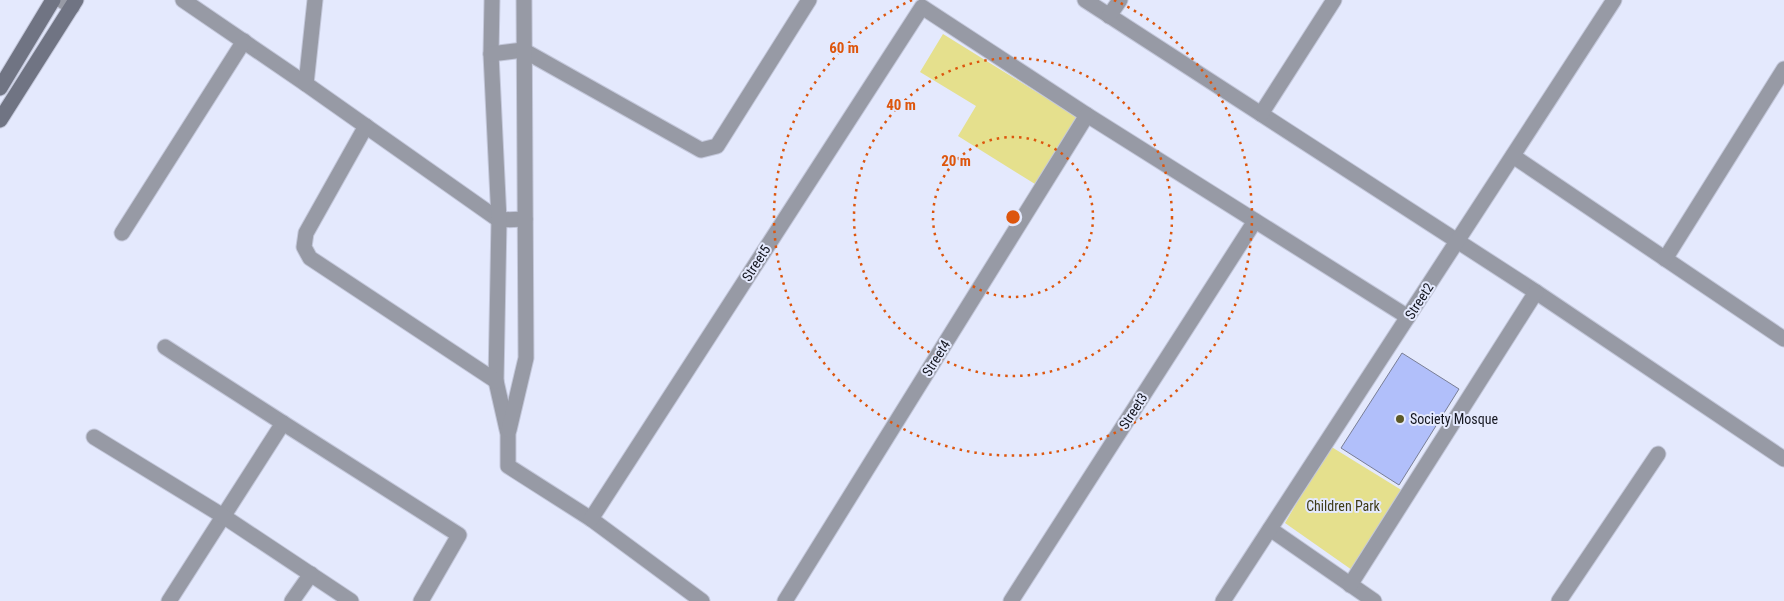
<svg xmlns="http://www.w3.org/2000/svg" width="1784" height="601" viewBox="0 0 1784 601" font-family="'Roboto Condensed',sans-serif">
<style>
.green{fill:#e5e08d}
.building{fill:#b1bffa;stroke:#797e95}
.lines{fill:none;stroke-linecap:round;stroke-linejoin:round}
.street-casing{stroke:#c3c7da;stroke-width:17}
.secondary-casing{stroke:#c3c7da;stroke-width:17}
.street{stroke:#979aa5;stroke-width:15}
.secondary{stroke:#707483;stroke-width:15}
.ring{fill:none;stroke:#dd560d;stroke-width:2.5;stroke-dasharray:2.5 5}
.poi-dot{fill:#5d5926;stroke:#e4e9fd;stroke-width:2}
.labels{text-anchor:middle;stroke-width:4;stroke-linejoin:round;paint-order:stroke}
.street-label{font-size:14px;fill:#151720;stroke:#e4e9fd}
.poi-label{font-size:14px;fill:#151720;stroke:#e4e9fd;text-anchor:start}
.park-label{font-size:14px;fill:#3e3b17;stroke:#e4e9fd}
.centre{fill:#dd560d;stroke:#e4e9fd;stroke-width:2.5}
.ring-label{font-size:15px;text-anchor:middle;font-weight:bold;fill:#dd560d;stroke:#e4e9fd;stroke-width:4;stroke-linejoin:round;paint-order:stroke}
</style>
<rect width="100%" height="100%" fill="#e4e9fd"/>
<g class="green">
<path d="M943,34L1077,117L1035,184L958,136L976,106L920,72Z"/>
<path d="M1330,446L1403,491L1352,570L1285,523Z"/>
</g>
<path class="building" d="M1402,353L1459,389L1399,485L1341,448Z"/>
<g class="lines">
<g class="street-casing">
<g id="street">
<path d="M61,0L72,7"/>
<path d="M183,0L306,84L499,220L525,219"/>
<path d="M492,0L491,54L499,220L496,381L508,434V466L591,519L702,601"/>
<path d="M1085,0L1536,292L1784,459"/>
<path d="M1109,16L1120,0"/>
<path d="M491,54L523,50L701,150L717,146L809,0"/>
<path d="M306,84L315,0"/>
<path d="M1261,114L1334,0"/>
<path d="M366,126L306,233L304,247L310,258L496,381"/>
<path d="M1513,156L1784,339"/>
<path d="M122,233L244,41"/>
<path d="M1665,259L1784,69"/>
<path d="M165,347L283,423L169,601"/>
<path d="M283,423L459,535L421,601"/>
<path d="M509,430L526,358L524,0"/>
<path d="M94,437L223,516L351,601"/>
<path d="M591,519L922,7L1087,115L1408,317"/>
<path d="M1270,529L1374,601"/>
<path d="M1350,585L1536,292"/>
<path d="M292,601L311,574"/>
<path d="M785,601L1087,115"/>
<path d="M1011,601L1255,221"/>
<path d="M1223,601L1614,0"/>
<path d="M1559,601L1658,454"/>
</g>
</g>
<g class="secondary-casing">
<g id="secondary">
<path d="M0,88L53,0"/>
<path d="M0,120L76,0"/>
</g>
</g>
<use href="#street" class="street"/>
<use href="#secondary" class="secondary"/>
</g>
<g class="ring">
<circle cx="1013" cy="217" r="80"/>
<circle cx="1013" cy="217" r="159"/>
<path d="M1114 0A239 239 0 1 1 912 0"/>
</g>
<circle class="poi-dot" cx="1400" cy="419" r="5"/>
<g class="labels">
<g class="street-label">
<text transform="translate(756 263) rotate(-57)" y="5">Street5</text>
<text transform="translate(1419 301) rotate(-57)" y="5">Street2</text>
<text transform="translate(936 358) rotate(-58)" y="5">Street4</text>
<text transform="translate(1133 411) rotate(-57)" y="5">Street3</text>
</g>
<g class="poi-label">
<text x="1410" y="424">Society Mosque</text>
</g>
<g class="park-label">
<text x="1343" y="511">Children Park</text>
</g>
</g>
<circle cx="1013" cy="217" r="8" class="centre"/>
<g class="ring-label">
<text x="844" y="53">60 m</text>
<text x="901" y="110">40 m</text>
<text x="956" y="166">20 m</text>
</g>
</svg>
